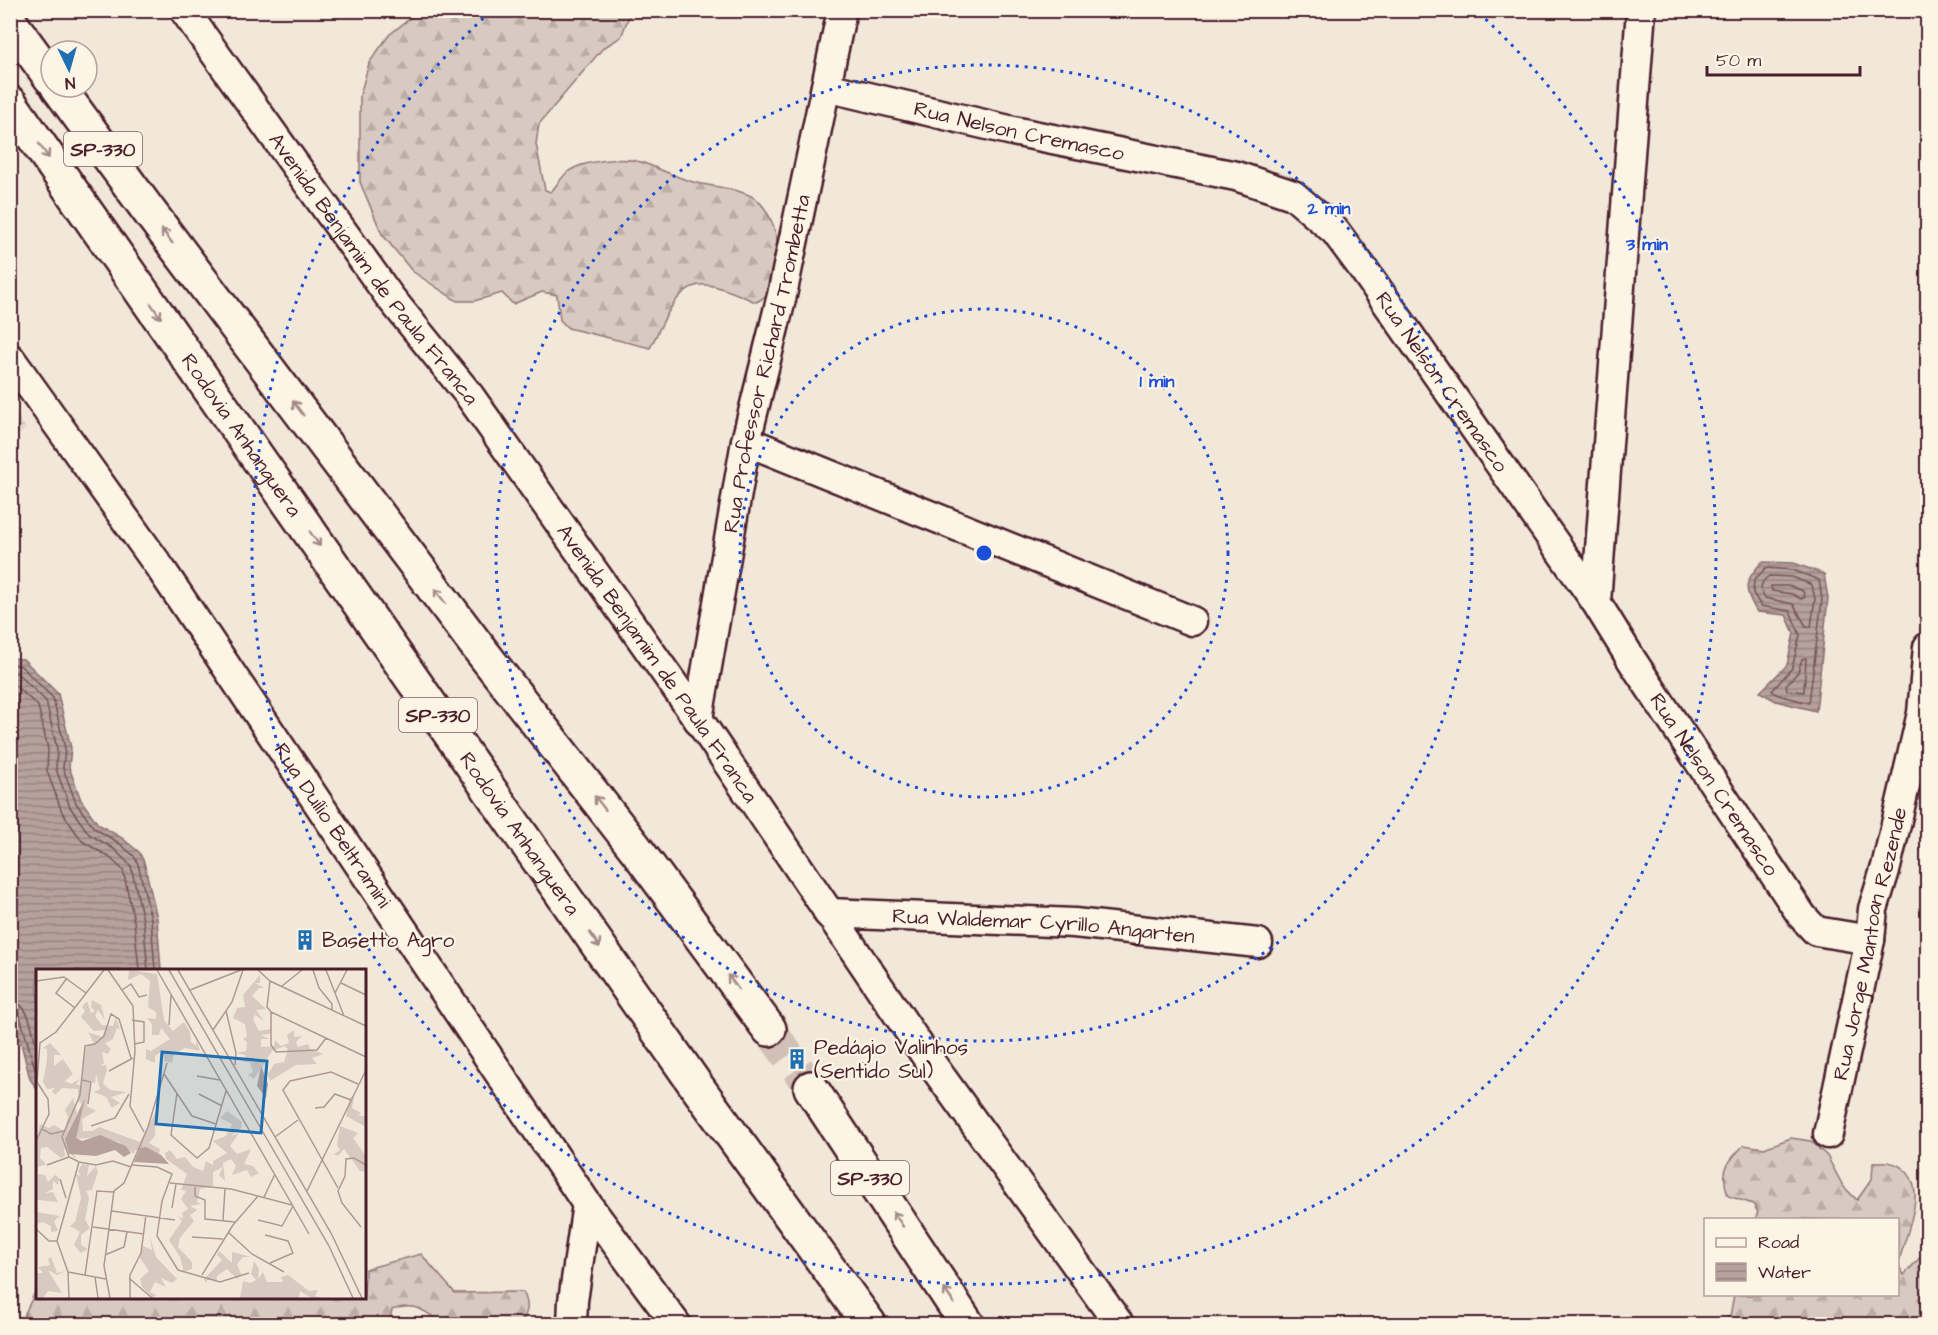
<svg xmlns="http://www.w3.org/2000/svg" width="1938" height="1335" viewBox="0 0 1938 1335" font-family="'Architects Daughter',sans-serif">
<style>
.industrial{fill:url(#industrial-grid)}
.forest{fill:url(#forest-firs);stroke:#917476;stroke-width:1.5}
.water{fill:url(#water-rules);stroke:#8b6d6f;stroke-width:1.5}
.lines{fill:none;stroke-linecap:round;stroke-linejoin:round}
.shore{stroke:#755358;stroke-width:1.5}
.highway-tunnel{stroke:#d0c0b7;stroke-width:33;stroke-dasharray:33 16;stroke-linecap:butt}
.minor-casing{stroke:#4a1f2b;stroke-width:33}
.highway-casing{stroke:#4a1f2b;stroke-width:38}
.minor{stroke:#fcf5e5;stroke-width:28}
.highway{stroke:#fcf5e5;stroke-width:33}
.oneway{stroke:#a38a88}
.ring{fill:none;stroke:#1d4ed8;stroke-width:3;stroke-dasharray:3 6}
.labels{text-anchor:middle;stroke-width:4.5;stroke-linejoin:round;paint-order:stroke}
.shield{fill:#fcf5e5;stroke:#7f5f63;stroke-width:1.5}
.shield-label{font-size:20px;font-weight:bold;fill:#4a1f2b}
.street-label{font-size:21px;fill:#4a1f2b;stroke:#fcf5e5}
.poi-label{font-size:21px;fill:#4a1f2b;stroke:#fcf5e5;text-anchor:start}
.inset-road{fill:none;stroke:#ae9894;stroke-width:1.5}
.view{fill:#1f6fb2;fill-opacity:0.15;stroke:#1f6fb2;stroke-width:3}
.inset-edge{fill:none;stroke:#4a1f2b;stroke-width:3}
.centre{fill:#1d4ed8;stroke:#fcf5e5;stroke-width:3}
.ring-label{font-size:18px;text-anchor:middle;font-weight:bold;fill:#1d4ed8;stroke:#fcf5e5;stroke-width:4.5;stroke-linejoin:round;paint-order:stroke}
</style>
<defs>
<pattern id="industrial-grid" width="8" height="8" patternUnits="userSpaceOnUse" patternTransform="scale(1.5)"><rect width="8" height="8" fill="#e4d9cd"/><path d="M0 4h8M4 0v8" fill="none" stroke="#c5bab0"/></pattern>
<pattern id="forest-firs" width="22" height="20" patternUnits="userSpaceOnUse" patternTransform="scale(1.5)"><rect width="22" height="20" fill="#d8cac0"/><path d="M5 1l3.5 6h-7zM16 11l3.5 6h-7z" fill="#bbada5"/></pattern>
<pattern id="water-rules" width="6" height="5" patternUnits="userSpaceOnUse" patternTransform="scale(1.5)"><rect width="6" height="5" fill="#b6a19c"/><path d="M0 2.5h6" fill="none" stroke="#96837f"/></pattern>
</defs>
<rect width="100%" height="100%" fill="#f1e8da"/>
<filter id="ink" filterUnits="userSpaceOnUse"><feTurbulence type="fractalNoise" baseFrequency=".0167" numOctaves="2"/><feDisplacementMap in="SourceGraphic" scale="12" xChannelSelector="R" yChannelSelector="G"/><feConvolveMatrix kernelMatrix="1 2 1 2 8 2 1 2 1" color-interpolation-filters="sRGB"/></filter>
<g filter="url(#ink)">
<path class="industrial" d="M10,406L26,429L11,440H10Z"/>
<g class="forest">
<path d="M429,10L631,11L621,37L603,48L539,124L536,144L545,190L551,192C557,185 562,176 569,171C586,160 622,157 641,162C658,168 675,177 693,182C711,187 734,187 751,196C782,212 791,288 756,302C741,296 722,286 706,285C676,282 662,326 650,348L568,328L560,320L557,295L542,292L513,304L502,293L474,301H457L412,271L382,234L360,182V95L369,63L389,35L413,16Z"/>
<path d="M1791,1138L1811,1141L1827,1156L1843,1186L1857,1200L1872,1179L1873,1163C1896,1158 1916,1171 1915,1198C1914,1219 1903,1244 1898,1265L1904,1275L1927,1250V1324H1719L1730,1316L1734,1295L1898,1294V1220L1755,1219L1758,1212L1753,1204L1728,1196C1720,1171 1726,1163 1744,1145L1764,1148Z"/>
<path d="M421,1254L455,1293L523,1292C530,1305 528,1313 520,1324C498,1325 475,1326 453,1324C427,1322 425,1298 392,1310L389,1324H22V1320L37,1288L38,1298H364L365,1269Z"/>
</g>
<g class="water">
<path d="M1762,562L1794,563L1824,574L1828,598L1816,711L1776,701L1760,692L1787,665L1794,633L1786,615L1757,612C1743,589 1743,582 1762,562Z"/>
<path d="M11,658L23,659L58,694L71,748L69,767L81,800L98,824L122,838L139,852L144,862L157,918L161,970H38L37,1089L30,1079L11,1004Z"/>
</g>
<g class="lines">
<g class="shore">
<path d="M1766,568L1793,570L1819,580L1822,599L1809,703L1778,695L1772,691L1792,668L1800,635L1790,611L1761,606L1753,593L1754,580Z"/>
<path d="M1769,576L1792,577L1812,585L1815,599L1811,627L1806,626L1793,604L1765,598C1759,589 1760,582 1769,576Z"/>
<path d="M1771,586H1790L1803,591L1805,597L1801,599L1792,594L1772,591Z"/>
<path d="M1806,658L1804,692L1787,690L1786,685L1798,672L1802,659Z"/>
<path d="M10,664L21,666L53,698L65,748L63,768L76,803L94,828L119,843L134,856L138,864L151,919L155,970"/>
<path d="M10,672L17,673L46,701L57,749L56,769L70,807L89,834L114,849L131,866L143,920L148,970"/>
<path d="M10,681L38,706L48,749L47,771L62,812L82,841L109,857L123,870L134,921L139,970"/>
<path d="M10,1001C32,1002 33,1038 38,1054"/>
<path d="M10,1008L19,1013L38,1079"/>
</g>
<path class="highway-tunnel" d="M769,1029L811,1088"/>
<g class="minor-casing">
<g id="minor">
<path id="s1" d="M184,10L389,296L469,395L698,719L926,1056L1119,1324"/>
<path id="s2" d="M826,87L1013,131L1236,176L1293,195L1335,231L1364,270L1596,602L1633,662L1802,916L1816,931L1870,940"/>
<path id="s3" d="M10,358L161,569L587,1204L676,1324"/>
<path d="M746,441L1192,621"/>
<path d="M1596,602L1641,10"/>
<path id="s4" d="M698,719L746,441L782,295L842,10"/>
<path id="s5" d="M828,913L1074,923L1258,943"/>
<path id="s6" d="M1828,1134L1870,940L1873,909L1886,867L1922,713L1928,647"/>
<path d="M572,1324L573,1301L587,1204"/>
</g>
</g>
<g class="highway-casing">
<g id="highway">
<path d="M10,22L51,78"/>
<path d="M58,87L148,210L475,643L636,849L769,1029"/>
<path id="s7" d="M10,103L695,1084L869,1324"/>
<path d="M811,1088L967,1324"/>
</g>
</g>
<use href="#minor" class="minor"/>
<use href="#highway" class="highway"/>
</g>
<defs><path id="oneway-shaft" d="M-6 0H5M1.5-3L5.5 0L1.5 3" fill="none" stroke-width="1.6" stroke-linecap="round" stroke-linejoin="round" transform="scale(1.5)"/></defs>
<g class="oneway">
<use href="#oneway-shaft" transform="translate(44 151) rotate(55)"/>
<use href="#oneway-shaft" transform="translate(167 236) rotate(-127)"/>
<use href="#oneway-shaft" transform="translate(156 311) rotate(55)"/>
<use href="#oneway-shaft" transform="translate(298 408) rotate(-127)"/>
<use href="#oneway-shaft" transform="translate(315 539) rotate(55)"/>
<use href="#oneway-shaft" transform="translate(440 596) rotate(-127)"/>
<use href="#oneway-shaft" transform="translate(600 803) rotate(-128)"/>
<use href="#oneway-shaft" transform="translate(595 940) rotate(55)"/>
<use href="#oneway-shaft" transform="translate(733 982) rotate(-127)"/>
<use href="#oneway-shaft" transform="translate(898 1219) rotate(-124)"/>
<use href="#oneway-shaft" transform="translate(949 1296) rotate(-124)"/>
</g>
</g>
<g class="ring">
<circle cx="984" cy="553" r="244"/>
<circle cx="984" cy="553" r="488"/>
<path d="M1479 13A732 732 0 1 1 489 13"/>
</g>
<defs>
<g id="building-bare" transform="scale(1.62)"><path d="M-4-6H4V6H1V3H-1V6H-4ZM-2.5-4.3h1.7v1.8h-1.7ZM.8-4.3h1.7v1.8H.8ZM-2.5-1h1.7V.8h-1.7ZM.8-1h1.7V.8H.8Z" fill="#1f6fb2" stroke="#fcf5e5" stroke-width="2.5" paint-order="stroke"/></g>
</defs>
<g fill-rule="evenodd">
<use href="#building-bare" x="305" y="940"/>
<use href="#building-bare" x="797" y="1059"/>
</g>
<g class="labels">
<g class="shield">
<rect x="64" y="132" width="78" height="34" rx="4.5"/>
<rect x="399" y="698" width="78" height="34" rx="4.5"/>
<rect x="831" y="1161" width="78" height="34" rx="4.5"/>
</g>
<g class="shield-label">
<text x="103" y="156">SP-330</text>
<text x="438" y="722">SP-330</text>
<text x="870" y="1185">SP-330</text>
</g>
<g class="street-label">
<text dy="7" stroke="none"><textPath href="#s2" startOffset="198">Rua Nelson Cremasco</textPath></text>
<text dy="7" stroke="none"><textPath href="#s1" startOffset="321">Avenida Benjamim de Paula Franca</textPath></text>
<text dy="7" stroke="none"><textPath href="#s4" startOffset="362">Rua Professor Richard Trombetta</textPath></text>
<text dy="7" stroke="none"><textPath href="#s2" startOffset="720">Rua Nelson Cremasco</textPath></text>
<text dy="7" stroke="none"><textPath href="#s7" startOffset="405">Rodovia Anhanguera</textPath></text>
<text dy="7" stroke="none"><textPath href="#s1" startOffset="807">Avenida Benjamim de Paula Franca</textPath></text>
<text dy="7" stroke="none"><textPath href="#s2" startOffset="1206">Rua Nelson Cremasco</textPath></text>
<text dy="7" stroke="none"><textPath href="#s3" startOffset="568">Rua Duílio Beltramini</textPath></text>
<text dy="7" stroke="none"><textPath href="#s7" startOffset="891">Rodovia Anhanguera</textPath></text>
<text dy="7" stroke="none"><textPath href="#s5" startOffset="216">Rua Waldemar Cyrillo Angarten</textPath></text>
<text dy="7" stroke="none"><textPath href="#s6" startOffset="195">Rua Jorge Mantoan Rezende</textPath></text>
</g>
<g class="poi-label">
<text x="322" y="947">Basetto Agro</text>
<text x="814" y="1054">Pedágio Valinhos<tspan x="814" dy="24">(Sentido Sul)</tspan></text>
</g>
</g>
<g transform="translate(36 969)">
<rect width="330" height="330" fill="#f1e8da"/>
<path d="M93,1L121,5L128,51L137,62L148,53L154,63L155,73L160,77V71L164,82L149,79L138,85L136,94L128,92V87L123,90L125,83L119,87V94L110,90V80L115,82L134,70L125,59L123,66H116V55L111,49L120,50V43L112,38L114,12L105,5L92,11ZM224,6V14H219L228,19H223L216,27L230,40L220,41L228,52L219,46L217,50L223,62L234,60V65L224,66L234,70H225V78L238,77L239,71L245,77L253,74L251,66L258,61V68L266,67L260,73L262,78L272,75L274,80L287,85L276,89L281,95L260,96L234,112L232,105L238,95L248,93L252,81L249,77L236,82L218,110L212,106L217,103L214,94L202,91H210L209,86L201,84L210,82L211,73L207,70L211,67L209,55L197,49L201,39L209,38L207,26ZM56,31L65,36L69,51L62,41L59,47L66,56L77,57L80,48L84,61L81,59L77,70L69,74L75,80L72,85L66,83L68,94L64,97L70,96L71,101L67,114L74,121L91,123L75,128L84,134L76,139L70,128L58,123L64,120L60,105L59,115L55,112L51,137L60,142L46,150L47,162H57L63,158L104,173L120,142L119,167L113,174L124,180L123,185L99,181L98,185L83,173L64,168L40,170L38,163L47,136L42,132V120L26,119L19,126L16,122L19,119L11,120L7,113L11,91V80L7,79L14,74L25,86H18V97L27,90L37,105L29,112L35,115L44,110L40,115L45,117L49,79L58,74L52,63L66,68L69,61L58,62L45,48L49,42L46,38L51,32L55,44L59,42L55,38ZM314,128H318L316,139L325,144L322,147H330V158L310,147ZM37,129L41,144L29,170L41,191L28,179L29,187L25,189L11,178L5,179L4,189L10,195L2,198V205L9,206L12,213L19,206L23,209L22,216L17,212V220L9,224L17,223L22,233L1,231L0,175L4,155L13,159L18,156L28,162L32,148L29,141ZM191,142L206,153L205,159L195,167L203,164L194,177L201,185L215,180L208,195L217,197L223,204L215,208L211,201L196,206L200,197L195,190L187,194L189,212L183,206L187,198L177,203V217L164,220L161,233L165,235L154,237L161,241L154,246L158,252L144,269L142,278L156,293V300L148,303L144,288L133,271L146,252L142,247L147,250L146,244L152,240L145,230L150,222L145,221L151,205L130,190L129,184L134,181L141,190L149,188L157,198L167,202L170,192L177,196V192L191,184L177,172L190,167L196,155L184,149ZM304,157L322,164L317,169L330,187V203L324,202L308,180L302,187L298,185L304,181L301,176ZM46,195L53,196L51,207L60,197L62,203L56,221L50,222L53,229L49,251L54,259L45,266V276L52,280L45,284L49,289L38,276L44,263L34,257L39,253L45,229L40,205L45,207L42,202ZM0,243L24,247L18,252L22,262L15,263V257L7,253L1,255ZM114,268L120,288L141,310L136,314L125,309L130,318L119,313L114,323L120,326L117,329L106,318L104,310L113,302L104,289L107,277L116,281ZM183,282L196,294V283L215,288H207L201,295L205,305L201,310L191,300L181,307V311H171L170,314L168,310L186,291L181,286ZM15,288L21,304L30,302L21,306L12,301L26,324L12,322L7,329H0V304H7L2,298L14,296L12,290ZM218,292L223,300L222,310L227,303L231,313H247L245,308L252,306L273,322L282,321L279,327L286,329H275L264,322L263,329H204L207,312L214,314L220,311L215,305Z" fill="#d8cac0"/>
<path d="M225,97L232,115L230,129L221,117ZM49,129L40,169L46,172L64,166L90,177L95,184L88,188L79,181L60,187L33,185L29,170ZM110,178L125,186L133,195L98,193L104,179Z" fill="#b6a19c"/>
<path class="inset-road" d="M72,1L97,37L99,82L94,137L108,163M121,1L273,265M133,1L293,277L317,329M142,1L295,264L326,329M222,1L234,12L330,57M277,1L283,19L296,35V41M290,1L308,47M31,9L20,24L39,39M0,12L28,8L50,24M234,12L231,38L235,43L330,88M305,14L330,26M246,17L266,1M86,21L95,15L103,28L111,26M154,21L205,1M299,24L311,1M190,42L200,84L199,96M235,43V76L240,83L281,81L290,69M96,51L108,53V73L99,75M133,56L135,26M177,61L196,33L207,1M73,102L97,89M128,105L156,147L180,155M161,107L184,111M46,111L55,113L52,135M141,124L135,166L161,189L173,179L190,122M163,125L186,137M279,139L288,138L299,125L315,131M55,157L79,149L93,125M6,160L15,165L28,162M239,168L262,151M0,172L13,145L12,130L1,113L4,74L20,63L68,1M11,196L33,188M96,196L121,198L136,205L126,232L121,267L142,301L184,313L213,304M95,198L77,192L60,196L43,193L33,188L26,168L44,126L49,77L59,75L68,67L75,45L83,50L95,89M24,210L30,229M134,214L195,220L256,236M159,218V227L169,231V250L199,253M302,219L247,121L254,112L295,103L322,115M271,222L330,101M228,228L239,205M136,239L140,215M76,242L139,251M187,251L189,220M222,251L246,257L257,237M57,258L108,265M325,258L306,234L302,222L309,207L310,190L318,189L330,196M0,260L13,272H21M192,263L216,285L248,303M229,266L252,272L257,284L234,294M156,268L187,270M69,286L88,278L91,263M32,303L70,310M49,306L61,222L78,223M166,306L197,256L222,227M59,308L62,329M93,309L116,329M33,329L32,303L21,272L43,193M74,329L68,297L78,222L88,214L112,158L131,94M94,329V306L105,284L110,246"/>
<path class="view" d="M126,83L231,92L225,164L120,155Z"/>
<rect width="330" height="330" class="inset-edge"/>
</g>
<circle cx="984" cy="553" r="9" class="centre"/>
<g class="ring-label">
<text x="1329" y="214">2 min</text>
<text x="1647" y="250">3 min</text>
<text x="1157" y="387">1 min</text>
</g>
<rect width="1938" height="1335" fill="none" stroke="#fcf5e5" stroke-width="36"/>
<rect x="18" y="18" width="1902" height="1299" fill="none" stroke="#4a1f2b" stroke-width="2" filter="url(#ink)"/>
<rect x="1704" y="1218" width="195" height="78" fill="#fcf5e5" stroke="#b59f9b" stroke-width="1.5"/>
<rect x="1716" y="1238" width="30" height="9" fill="#fcf5e5" stroke="#b59f9b" stroke-width="1.5"/>
<text x="1758" y="1248" font-size="18" fill="#4a1f2b">Road</text>
<rect x="1716" y="1263" width="30" height="18" fill="url(#water-rules)" stroke="#b59f9b" stroke-width="1.5"/>
<text x="1758" y="1278" font-size="18" fill="#4a1f2b">Water</text>
<g transform="translate(69 69) rotate(175)"><circle r="28" fill="#fcf5e5" stroke="#b59f9b" stroke-width="1.5"/>
<path d="M0-4.5L10 22L0 15L-10 22Z" fill="#1f6fb2"/>
<text y="-9" font-size="16" font-weight="bold" text-anchor="middle" fill="#4a1f2b">N</text>
</g>
<path d="M1707 66v9h153v-9" fill="none" stroke="#4a1f2b" stroke-width="3"/>
<text x="1716" y="66" font-size="18" fill="#4a1f2b" stroke="#fcf5e5" stroke-width="4.5" paint-order="stroke">50 m</text>
</svg>
